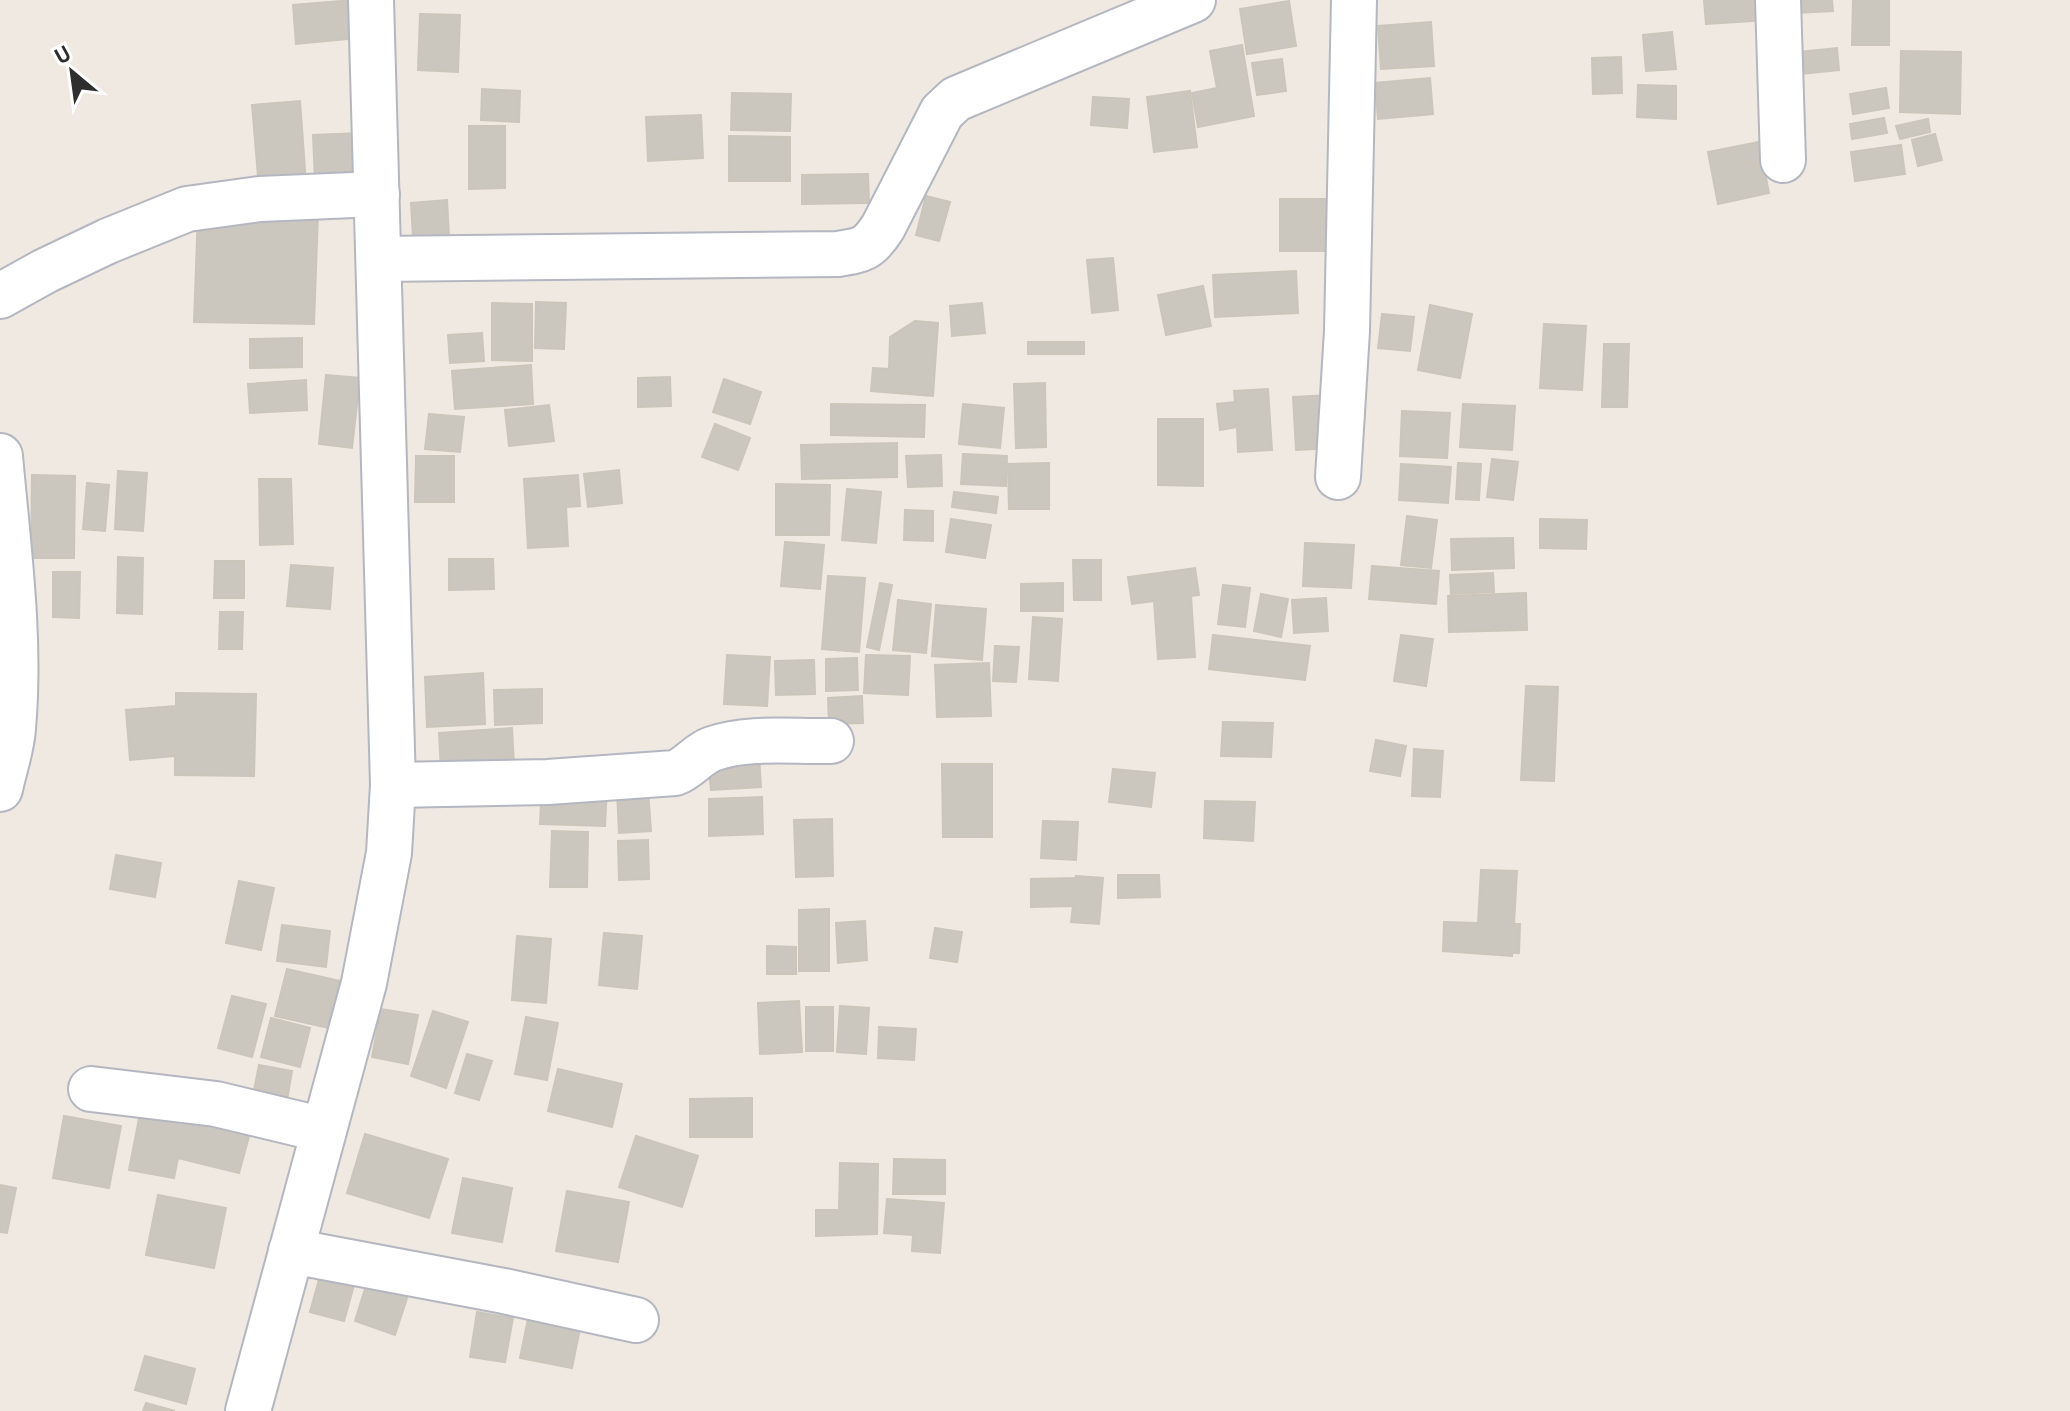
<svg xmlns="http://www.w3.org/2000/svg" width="2070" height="1411" viewBox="0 0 2070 1411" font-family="'PT Sans',sans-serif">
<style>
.building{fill:#cbc7bf;stroke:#cbc5ba;stroke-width:2}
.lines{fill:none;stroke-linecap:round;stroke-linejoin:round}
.minor-casing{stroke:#b4b7c1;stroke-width:48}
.minor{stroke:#fff;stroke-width:44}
</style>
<rect width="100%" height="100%" fill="#efe9e1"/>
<g class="building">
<path d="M354,0L357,38L296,44L293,5Z"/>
<path d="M1704,0H1767L1768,20L1706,24Z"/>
<path d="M1795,0H1832L1833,11L1797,13Z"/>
<path d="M1853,0H1889V45H1852Z"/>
<path d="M1289,1L1296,46L1247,54L1240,9Z"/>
<path d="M420,14L460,15L458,72L418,70Z"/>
<path d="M1431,22L1434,66L1381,69L1378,26Z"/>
<path d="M1672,32L1676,69L1646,71L1643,35Z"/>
<path d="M1242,45L1254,116L1198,127L1192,93L1217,88L1210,51Z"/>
<path d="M1837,48L1839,70L1791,75L1789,53Z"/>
<path d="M1901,51L1961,52L1960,114L1900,112Z"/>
<path d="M1621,57L1622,93L1593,94L1592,58Z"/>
<path d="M1282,59L1286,91L1257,95L1252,63Z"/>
<path d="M1430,78L1433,114L1378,119L1375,83Z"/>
<path d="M1638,85L1676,86V119L1637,117Z"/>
<path d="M1886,88L1889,108L1853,114L1850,94Z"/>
<path d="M482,89L520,91L519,122L481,120Z"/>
<path d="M1190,91L1197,147L1154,152L1147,97Z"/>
<path d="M732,93L791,94L790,131L731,130Z"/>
<path d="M1093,97L1129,99L1127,128L1091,125Z"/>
<path d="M300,101L306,183L259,188L252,105Z"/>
<path d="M701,115L703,158L648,161L646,117Z"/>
<path d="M1884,118L1887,133L1852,139L1850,124Z"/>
<path d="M1928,119L1930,132L1900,139L1896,126Z"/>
<path d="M469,126H505V188L469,189Z"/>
<path d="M361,133L363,178L315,180L313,135Z"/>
<path d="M1935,134L1942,160L1918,166L1912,140Z"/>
<path d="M729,136L790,137V181H729Z"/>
<path d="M1759,142L1769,193L1718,204L1708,152Z"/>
<path d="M1901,145L1905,174L1855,181L1851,152Z"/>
<path d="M868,174L869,203L802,204V175Z"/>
<path d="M926,196L950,202L939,241L916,235Z"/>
<rect x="1280" y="199" width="51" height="52"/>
<path d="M447,200L449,235L413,237L411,203Z"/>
<path d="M198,212L318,214L314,324L194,322Z"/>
<path d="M1113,258L1118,310L1092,313L1087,260Z"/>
<path d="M1296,271L1298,313L1215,317L1213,275Z"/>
<path d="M1203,286L1211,326L1166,335L1158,295Z"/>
<path d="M536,302L566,303L564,349L535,348Z"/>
<path d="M492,303L532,304V361L492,360Z"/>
<path d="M982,303L985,333L952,336L950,306Z"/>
<path d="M1430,305L1472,314L1460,378L1418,370Z"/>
<path d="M1382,314L1414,317L1410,351L1378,348Z"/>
<path d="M915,321L938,323L933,396L871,391L873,368L889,369L890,337Z"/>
<path d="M1544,324L1586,326L1582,390L1540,388Z"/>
<path d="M482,333L484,361L450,363L448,335Z"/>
<path d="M302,338V367L250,368V339Z"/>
<rect x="1028" y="342" width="56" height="12"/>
<path d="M1604,344H1629L1627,407H1602Z"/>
<path d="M531,365L533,404L455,409L452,371Z"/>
<path d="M326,375L360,378L352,448L319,444Z"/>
<path d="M670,377L671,406L638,407V378Z"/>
<path d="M724,379L761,392L750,424L713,412Z"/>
<path d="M306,380L307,410L250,413L248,384Z"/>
<path d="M1045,383L1046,447L1016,448L1014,384Z"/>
<path d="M1268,389L1272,450L1238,452L1237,427L1220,430L1217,404L1235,402L1234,391Z"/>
<path d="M1331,395L1334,448L1296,450L1293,397Z"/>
<path d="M831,404L925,405L924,437L831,435Z"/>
<path d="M963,404L1004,408L1000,448L959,444Z"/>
<path d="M1463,404L1515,406L1512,450L1460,447Z"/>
<path d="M549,405L554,441L509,446L505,410Z"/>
<path d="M1402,411L1450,413L1447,458L1400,456Z"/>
<path d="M429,414L464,417L460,452L425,449Z"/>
<path d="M1158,419H1203V486L1158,485Z"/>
<path d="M715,424L750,438L738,470L702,457Z"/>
<path d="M897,443V477L802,479L801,445Z"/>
<path d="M963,454L1007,456L1006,486L961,484Z"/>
<path d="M941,455L942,486L908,487L906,456Z"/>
<path d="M416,456H454V502H415Z"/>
<path d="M1492,459L1518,462L1513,500L1487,497Z"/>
<path d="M1049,463V509H1009L1008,464Z"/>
<path d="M1458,463L1481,464L1479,500L1456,499Z"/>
<path d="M1401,464L1451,467L1448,503L1399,500Z"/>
<path d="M619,470L622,503L588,507L584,474Z"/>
<path d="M118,471L147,473L143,531L115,529Z"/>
<path d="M32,475L75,476L74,558H31Z"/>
<path d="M578,475L580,506L566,507L568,546L528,548L524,479Z"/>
<path d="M259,479H291L293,544L260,545Z"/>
<path d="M87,483L109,485L105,531L83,529Z"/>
<path d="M776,484L830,485L829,535H776Z"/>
<path d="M847,489L881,492L876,543L842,540Z"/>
<path d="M954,492L998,497L996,513L952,507Z"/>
<path d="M905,510L933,511V541L904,540Z"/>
<path d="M1407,516L1437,520L1431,568L1401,565Z"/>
<path d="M951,519L991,525L985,558L946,552Z"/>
<path d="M1540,519L1587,520L1586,549L1540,548Z"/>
<path d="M1513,538L1514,568L1452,570L1451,539Z"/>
<path d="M785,542L824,545L820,589L781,586Z"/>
<path d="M1305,543L1354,545L1351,588L1303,586Z"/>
<path d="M118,557L143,558L142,614L117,613Z"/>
<path d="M449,559H493L494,589L449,590Z"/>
<path d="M1073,560H1101V600H1074Z"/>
<path d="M215,561H244V598H214Z"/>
<path d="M291,565L333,568L330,609L287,606Z"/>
<path d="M1372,566L1439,571L1436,604L1369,599Z"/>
<path d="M1195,568L1199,595L1191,596L1195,657L1158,659L1154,601L1132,604L1128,577Z"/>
<path d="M53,572H80L79,618L53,617Z"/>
<path d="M1493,573L1494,592L1451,594L1450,575Z"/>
<path d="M828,576L865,578L859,652L822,649Z"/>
<path d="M880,583L892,585L879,650L867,647Z"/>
<path d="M1063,583V611H1021V584Z"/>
<path d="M1223,585L1250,588L1245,627L1218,624Z"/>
<path d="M1526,593L1527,630L1449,632L1448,596Z"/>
<path d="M1261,594L1288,599L1281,637L1254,631Z"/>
<path d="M1326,598L1328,631L1294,633L1292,600Z"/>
<path d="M898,600L931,604L926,653L893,650Z"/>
<path d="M936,605L986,609L982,660L932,656Z"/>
<path d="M220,612H243L242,649H219Z"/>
<path d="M1033,617L1062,619L1058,681L1029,679Z"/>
<path d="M1213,635L1310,646L1305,680L1209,669Z"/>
<path d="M1401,635L1433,639L1426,686L1394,681Z"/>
<path d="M995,646L1019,647L1016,682L993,681Z"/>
<path d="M727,655L770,657L767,706L724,704Z"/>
<path d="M866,655L910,656L908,695L864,693Z"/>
<path d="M857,658L858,690L826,691V659Z"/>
<path d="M814,660L815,694L776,695L775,661Z"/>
<path d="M989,663L991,716L937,717L935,665Z"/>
<path d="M483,673L485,724L427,727L425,677Z"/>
<path d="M1526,686L1558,687L1554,781L1521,780Z"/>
<path d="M542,689V723L495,725L494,690Z"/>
<path d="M176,693L256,694L254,776L175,775V756L130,760L126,710L176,706Z"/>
<path d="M862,696L863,723L829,724L828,698Z"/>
<path d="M1223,722L1273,723L1271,757L1221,756Z"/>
<path d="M512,728L514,765L441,771L439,733Z"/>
<path d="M1376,740L1406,746L1400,776L1370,771Z"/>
<path d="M1414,749L1443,751L1440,797L1412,796Z"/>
<path d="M759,755L761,787L711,790L708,759Z"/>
<path d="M942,764H992V837H943Z"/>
<path d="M1113,769L1155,773L1151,807L1109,802Z"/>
<path d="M542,783L607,786L605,826L540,824Z"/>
<path d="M648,789L651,831L619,833L617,791Z"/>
<path d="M762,797L763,834L709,836V799Z"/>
<path d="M1205,801L1255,802L1253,841L1204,838Z"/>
<path d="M832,819L833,876L796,877L794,820Z"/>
<path d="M1043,821L1078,822L1076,860L1041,858Z"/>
<path d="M552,831L588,832L587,887H550Z"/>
<path d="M648,840L649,879L619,880L618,841Z"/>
<path d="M116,855L161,863L155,897L110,889Z"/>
<path d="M1481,870L1517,871L1514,924H1520L1519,953H1512V956L1443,951L1444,922L1478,923Z"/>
<path d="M1118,875H1159L1160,897L1118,898Z"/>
<path d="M1076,876L1103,878L1099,924L1071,922L1073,906L1031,907V879L1075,878Z"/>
<path d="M239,881L274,888L261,950L226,943Z"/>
<path d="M829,909V971H799V910Z"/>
<path d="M865,921L867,960L838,963L836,923Z"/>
<path d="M282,925L330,931L326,967L277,961Z"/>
<path d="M935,928L962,932L957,962L930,958Z"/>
<path d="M604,933L642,936L637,989L599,985Z"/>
<path d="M517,936L551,939L546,1003L512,1000Z"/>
<path d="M767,946L796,947V974H767Z"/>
<path d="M287,969L340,981L329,1028L275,1016Z"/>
<path d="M232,996L266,1004L252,1057L218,1048Z"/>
<path d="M799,1001L802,1052L760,1054L758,1003Z"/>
<path d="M840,1006L869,1008L866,1054L837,1052Z"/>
<rect x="806" y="1007" width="27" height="44"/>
<path d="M381,1009L418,1015L408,1064L372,1057Z"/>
<path d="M433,1011L468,1022L446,1088L411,1076Z"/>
<path d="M526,1017L558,1023L547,1080L515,1074Z"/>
<path d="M271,1018L310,1028L300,1067L261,1057Z"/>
<path d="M879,1027L916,1029L914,1060L878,1058Z"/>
<path d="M467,1054L492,1061L479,1100L455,1093Z"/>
<path d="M259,1065L292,1071L285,1112L251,1105Z"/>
<path d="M558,1069L622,1084L612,1127L548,1111Z"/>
<path d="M752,1098V1137H690V1099Z"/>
<path d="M141,1108L250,1133L239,1173L178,1158L174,1178L129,1170Z"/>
<path d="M64,1116L121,1126L109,1188L53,1178Z"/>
<path d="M365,1134L448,1159L429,1218L347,1193Z"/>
<path d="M636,1136L698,1156L682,1207L619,1187Z"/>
<path d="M894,1159L945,1160V1194H893Z"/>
<path d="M840,1163L878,1164L877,1234L816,1236V1210H839Z"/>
<path d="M463,1178L512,1188L502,1242L452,1233Z"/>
<path d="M0,1185L16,1188L7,1233L0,1232Z"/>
<path d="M567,1191L629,1202L618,1262L556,1251Z"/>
<path d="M158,1195L226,1208L214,1268L146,1255Z"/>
<path d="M887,1199L944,1203L940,1253L912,1251L913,1235L884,1233Z"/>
<path d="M324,1261L358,1271L344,1321L310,1312Z"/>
<path d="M369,1276L410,1289L395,1335L355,1321Z"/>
<path d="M530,1309L582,1319L572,1368L520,1358Z"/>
<path d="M477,1312L513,1318L505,1362L470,1357Z"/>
<path d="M145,1356L195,1369L186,1404L135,1390Z"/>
<path d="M146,1403L175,1411H143Z"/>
</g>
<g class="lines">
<g class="minor-casing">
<g id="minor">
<path d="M1778,0L1783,160"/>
<path d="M379,259L838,254C863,250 869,249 883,227L942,112L956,99L1193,0"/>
<path d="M0,296L45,271L108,241L187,209L260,199L377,194"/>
<path d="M0,456C8,546 21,638 13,728C12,748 4,769 0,789"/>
<path d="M1338,477L1347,331L1354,0"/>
<path d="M393,785L548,782L675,773C689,768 698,754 712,749C748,736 793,742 831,741"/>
<path d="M91,1089L216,1104L324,1130"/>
<path d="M291,1251L504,1291L636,1320"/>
<path d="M248,1411L364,983L389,853L393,785L371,0"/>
</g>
</g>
<use href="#minor" class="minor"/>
</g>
<g transform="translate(72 72) rotate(331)" stroke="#ffffff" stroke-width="6" paint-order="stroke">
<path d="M0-6L14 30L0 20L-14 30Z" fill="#2e2e2e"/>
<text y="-12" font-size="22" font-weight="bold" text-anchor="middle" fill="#2e2e2e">U</text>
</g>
</svg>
